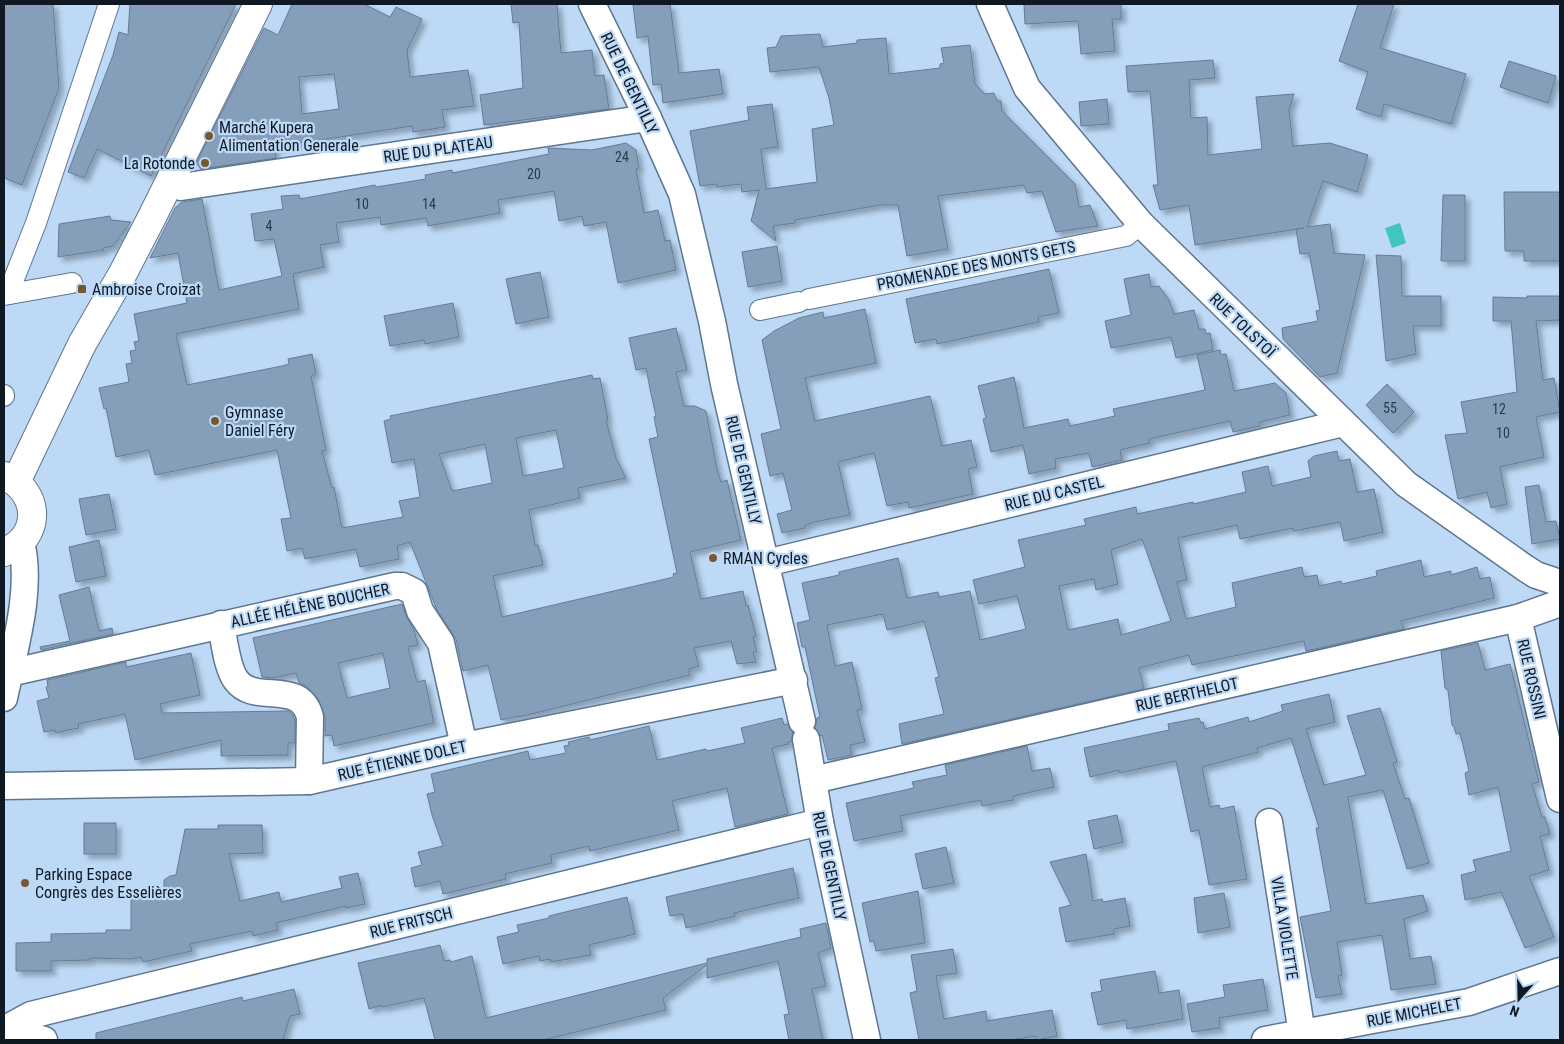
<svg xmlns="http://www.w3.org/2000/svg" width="1564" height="1044" viewBox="0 0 1564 1044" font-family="'Roboto Condensed',sans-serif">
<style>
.water{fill:#40c6bf}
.building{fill:#859fbb;stroke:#637c97;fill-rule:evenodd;filter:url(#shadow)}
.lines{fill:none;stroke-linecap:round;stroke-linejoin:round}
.pedestrian-casing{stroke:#5d7691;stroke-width:22}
.minor-casing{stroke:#5d7691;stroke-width:29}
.tertiary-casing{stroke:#5d7691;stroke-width:30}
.pedestrian{stroke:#fff;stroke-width:20}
.minor{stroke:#fff;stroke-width:26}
.tertiary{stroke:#fff;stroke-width:28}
.poi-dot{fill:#78572e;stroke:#bdd9f6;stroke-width:2}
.labels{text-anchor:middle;stroke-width:4.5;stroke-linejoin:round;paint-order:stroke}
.number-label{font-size:14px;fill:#2c3a49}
.street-label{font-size:16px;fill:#0f1923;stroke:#bdd9f6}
.poi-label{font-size:16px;fill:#0f1923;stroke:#bdd9f6;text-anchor:start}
</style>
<defs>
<filter id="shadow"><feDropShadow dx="4.5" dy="4.5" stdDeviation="2.5" flood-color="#0004"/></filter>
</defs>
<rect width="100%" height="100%" fill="#bdd9f6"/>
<path class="water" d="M1400,223L1406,243L1392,248L1385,228Z"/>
<g class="building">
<path d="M4,4H53L59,88L22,185L4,178Z"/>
<path d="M130,4H236L151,176L97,149L84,178L68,172L113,55L119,32L128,35Z"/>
<path d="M292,4H364L390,17L396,7L422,19L407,50L410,77L468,70L474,106L442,110L445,127L413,132L412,126L274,147L276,158L201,169L196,163L264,28L278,35ZM334,74L339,109L302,114L299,77Z"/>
<path d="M511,4H557L561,53L592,50L595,76L604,75L609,109L484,125L480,95L523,88L519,22L513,23Z"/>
<path d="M633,4H670L679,73L719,69L723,94L663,103L661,84L653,85L648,36L637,38Z"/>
<path d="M1024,4H1121V19H1112L1115,51L1081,54L1078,21L1025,24Z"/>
<path d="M1358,4H1394L1380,48L1466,74L1451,124L1384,104L1381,117L1356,109L1368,72L1339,61Z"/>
<path d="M820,34L823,47L857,43V40L886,38L889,74L940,68V64L944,63L941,48L970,45L975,84L985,94L994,93L997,101H1001L1002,111L1075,184L1079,207L1090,205L1098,226L1056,232L1042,191L1027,193L1024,185L938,196L948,249L907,256L898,205H880L795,220V223L773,226L776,241L751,221L759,190L742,192L741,184L717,187V184L700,186L690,131L749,120L747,107L772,104L778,147L761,149L766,189L817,182L812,129L834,125L829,98L819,67L770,72L767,48L776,47L781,36Z"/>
<path d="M1213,60L1215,78L1189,80L1191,118L1207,117L1208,155L1262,149L1256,97L1294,94L1289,110L1293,146L1330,143L1368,155L1357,192L1323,181L1307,227L1330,224L1334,253L1365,255L1337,373L1320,377L1283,339L1282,328L1318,321L1316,311L1320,310L1309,253L1300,254L1296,229L1304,228L1195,245L1189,205L1160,210L1153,185H1158L1150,91L1128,92L1126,66Z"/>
<path d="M1509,61L1556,76L1548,103L1500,87Z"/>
<path d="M1107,99L1109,124L1081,126L1079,102Z"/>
<path d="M626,143L636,150L639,168L636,169L644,213L658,210L665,241L670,240L676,270L618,283L606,222L584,226L582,216L559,221L554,191L498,200L500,213L428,226L426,218L381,225L380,217L336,223L339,242L320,245L324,267L293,274L299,309L176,334L187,385L282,366L289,364L288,359L312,354L316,374L311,376L326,450L322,451L332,488L334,487L342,528L403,517L399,501L420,497L414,459L392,463L384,421L391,419L390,416L592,375L593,379L600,378L608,420H606L616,458L626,478L578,488L580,498L529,510L535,545H538L543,565L493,576L502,617L674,577L673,574L677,573L649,439L658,437L654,417L656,416L650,389L646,368L636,370L629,338L676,328L687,370L676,372L684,406H695L706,411L717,469L721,482L727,480L741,540L690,552L701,599L743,591L746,606L748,605L756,636L753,637L757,652H753L756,662L737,664L731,641L694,648L699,666L689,669L690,675L519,717V716L501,720L488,665L463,671L456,639L437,610L410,542L397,546L399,559L360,567L356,549L305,559L302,548L287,551L281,519L291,518L277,450L155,475L149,450L116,457L106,408L104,409L99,388L129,382L126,364L132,363L130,351L136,350L134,342L139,341L134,314L187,303L178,253L150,258L175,208L182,202L202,199L219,290L282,276L274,239L255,241L251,214L283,209L281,196L299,195L300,199L375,185L376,187L426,179L425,175L452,170V173L549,154L548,148L592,150ZM556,430L564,468L523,476L516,438ZM485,444L492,483L452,491L439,454Z"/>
<path d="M1504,192H1560V261H1524V251H1505Z"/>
<path d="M1443,195H1465V261H1441Z"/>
<path d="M110,216L111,220L131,222L113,246L103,248L104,250L58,257L59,224Z"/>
<path d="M777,246L782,281L748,287L742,252Z"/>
<path d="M1376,255L1401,256L1402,296H1441V326H1413L1416,354L1386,361Z"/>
<path d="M1049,269L1059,313L1038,317L1039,322L937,344L936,339L915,343L906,299Z"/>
<path d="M540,272L549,317L516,324L506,279Z"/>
<path d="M1149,274L1151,287L1159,286L1169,300L1174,314L1194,310L1199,329H1205L1206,334L1210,333L1213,350L1176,358L1171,337L1111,348L1105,321L1131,315L1124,279Z"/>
<path d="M1527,296H1560V320L1536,321L1543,380L1554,378L1560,412L1536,417L1544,457L1500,467L1507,504L1491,508L1487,492L1458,499L1445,435L1467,433L1461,402L1517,392L1511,321H1493V297L1527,298Z"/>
<path d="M453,303L459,337L425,344L424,340L390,346L384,316Z"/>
<path d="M865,309L876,363L805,378L815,421L930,396L942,446L971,440L977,467L968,469L973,494L909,508L908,502L887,506L874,453L838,462L850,515L814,522L804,526L805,528L782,533L777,514L792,510L783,473L770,476L761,434L781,429L762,340L774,331L799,318L823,312L824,318Z"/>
<path d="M1220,350L1221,355L1226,354L1234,391L1275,383L1286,393L1290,415L1259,422L1260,426L1233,432L1230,421L1149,439L1150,443L1120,450L1122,460L1092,467L1089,453L1055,459L1056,468L1029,474L1023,445L991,452L983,419L986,418L978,386L1014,377L1024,428L1068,419L1070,426L1115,416L1113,409L1205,390L1197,355Z"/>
<path d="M1387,384L1414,412L1393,433L1366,405Z"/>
<path d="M1337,451L1339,461L1350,459L1357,492L1374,489L1383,532L1344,541L1340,522L1294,531L1293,528L1240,539L1237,525L1178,538L1187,580L1177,582L1186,619L1236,607L1232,583L1302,567L1304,577L1317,575L1319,586L1341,581L1342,584L1377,576L1376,571L1421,560L1424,577L1451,571V575L1477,567L1480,579L1490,577L1494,598L1401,621L1404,629L1306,651L1304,641L1192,665L1189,655L1139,668L1144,689L902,744L899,724L944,714L935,678L939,677L924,621L887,630L883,614L827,625L835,666L852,662L862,709L857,710L865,742L850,745L852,755L828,760L822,735L820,736L815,728L817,718L820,717L805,647H802L797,623L810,620L802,583L839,575V572L898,558L907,598L938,592L939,597L970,591L980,640L1026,629L1017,596L979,604L973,580L1025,567L1018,540L1086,525L1084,519L1136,507L1137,514L1193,502V504L1246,492L1242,472L1268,466L1272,486L1311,477L1308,461L1314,456ZM1142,539L1171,621L1121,635L1118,619L1068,630L1059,586L1094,579L1096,590L1118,584L1111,550Z"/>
<path d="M1539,485L1546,522L1556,521L1560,539L1532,544L1525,487Z"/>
<path d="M109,494L116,529L86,535L79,499Z"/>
<path d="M99,540L106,576L76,582L69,547Z"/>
<path d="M89,587L99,631L112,628L113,634L41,650L40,647L70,641L59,595Z"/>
<path d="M402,604L406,616L414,630L418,645L408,647L417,682L425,680L434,723L334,746L332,735L325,736V717L318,699L307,687L299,683L296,673L273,678L262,677L253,638ZM383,653L390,688L347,698L338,663Z"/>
<path d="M1478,643L1485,670L1510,664L1539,782L1532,784L1542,817H1545L1550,834L1540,836L1549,870L1529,876L1554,937L1525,948L1501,892L1465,900L1461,875L1476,871L1473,860L1511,851L1498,787L1469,795L1465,773L1469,771L1460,733L1456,734L1454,727L1452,725L1448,690L1445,688L1441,651Z"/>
<path d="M191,653L200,695L160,704L162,713L288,711L292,714L295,720V743H288V755L221,756V740L135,760L125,714L78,724L79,728L68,730L56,733L55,730L44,732L37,701L49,698L46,687L48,686L47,680L126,662V667Z"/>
<path d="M1329,694L1335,722L1306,729L1324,785L1366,775L1347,716L1380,708L1397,762L1393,763L1405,799L1409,798L1429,863L1407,869L1383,790L1348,797L1366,904L1423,895L1428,911L1404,919L1410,959L1431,956L1436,984L1391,990L1382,935L1337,942L1342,975L1338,976L1342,994L1316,998L1300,917L1331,911L1316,828H1319L1291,738L1257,748L1258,752L1202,767L1210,807L1219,805L1220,809L1234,806L1247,879L1209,885L1199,830L1191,832L1176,761L1119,773V770L1090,777L1084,748L1169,730L1168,724L1199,718L1201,723L1203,722L1205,729L1248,717L1249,722L1283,711L1281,705Z"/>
<path d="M782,718L784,725L787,724L793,732L791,742H788V744L772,748L788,814L735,827L727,788L672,801L679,830L590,851L589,846L551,855L552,863L505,874L506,879L443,894L440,881L415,887L411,868L422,865L418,852L443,846L432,815L427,794L435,792L431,774L528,751L530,760L566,753L564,746L569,745L568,742L589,737L590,740L649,726L657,760L706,749L707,751L745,743L741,728Z"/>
<path d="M1027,746L1032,771L1050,768L1054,787L1013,796V800L997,803L982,806L981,800L900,816L903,831L854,841L846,803L914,788L912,782L947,775L945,765Z"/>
<path d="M1117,815L1123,842L1094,849L1088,821Z"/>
<rect x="84" y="823" width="32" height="31"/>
<path d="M218,825H262L263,853L229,854L240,901L279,892L281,902L342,888L339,877L358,873L365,904L346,908V906L276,923L278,930L253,936L252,931L190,944L192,951L143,962L141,957L131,959L90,958V960L51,961V971H16V943L51,942V934L106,933V930H131V895H164V880L170,876L176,875L185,829H218Z"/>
<path d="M946,847L954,883L923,889L915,854Z"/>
<path d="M1086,854L1093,901L1102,899L1103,902L1125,898L1130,926L1114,929V934L1066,942L1059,908L1071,905L1050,862Z"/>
<path d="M793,868L799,898L734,913L735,916L686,928L683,914L670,916L666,897Z"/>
<path d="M918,891L925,943L876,951L874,941L870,942L862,903Z"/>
<path d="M1224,893L1230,927L1198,933L1194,898Z"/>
<path d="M627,897L635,934L589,945L591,955L551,962L550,959L540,961L539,956L503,964L497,937L519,932L517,925L549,918V916Z"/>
<path d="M826,923L831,948L818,953L826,986L812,989L823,1040H789L784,1015L789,1014L778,961L707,978V965L663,998L666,1010L543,1040H435L424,998L382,1007L381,1005L369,1009L358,963L440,945L444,961L450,960L451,962L472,956L486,1018L707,963V959L801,937L800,929Z"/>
<path d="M953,949L957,973L936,976L944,1019L986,1011L987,1021L1052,1010L1057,1036L1037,1040L1036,1036L1010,1040H919L910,993L917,991L911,955Z"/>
<path d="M1155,971L1159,993L1179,990L1183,1019L1127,1029L1126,1020L1098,1025L1091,993L1102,991L1100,980Z"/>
<path d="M1263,979L1268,1010L1219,1018L1220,1028L1192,1032L1187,1004L1225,997L1223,985Z"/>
<path d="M294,989L300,1014L290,1016L283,1040H96V1033L242,997L243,1001Z"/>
</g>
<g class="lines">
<g class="pedestrian-casing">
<g id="pedestrian">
<path d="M8,294L36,223L109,4"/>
<path d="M4,295L72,283"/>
<path d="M809,299L1126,236L1141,224"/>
<path d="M760,310L799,302"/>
<path d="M4,395V396"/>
</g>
</g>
<g class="minor-casing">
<g id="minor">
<path d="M592,4L648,118L682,194L712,321L724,384L802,721"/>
<path d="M990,4L1027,88L1141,224L1406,484L1525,568L1536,575L1560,583"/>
<path d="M169,182L181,187L648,118"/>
<path d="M766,563L1343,423"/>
<path d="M1518,618L1560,799"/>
<path d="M221,624C224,640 227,668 236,680C255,706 300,678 310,717L309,781"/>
<path d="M9,673L395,586H402L414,592L420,611L441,643L464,746"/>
<path d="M4,698C14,650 33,590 21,542"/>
<path d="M806,739L820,822L867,1040"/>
<path d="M813,780L1518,618L1560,603"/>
<path d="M4,786L309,781L464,746L794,680"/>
<path d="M1269,822L1302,1034"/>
<path d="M4,1028L44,1040"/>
<path d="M5,1029L31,1015L820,822"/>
<path d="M1265,1040L1469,1002L1560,971"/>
</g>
</g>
<g class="tertiary-casing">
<g id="tertiary">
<path d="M4,476C41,491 42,538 4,552"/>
<path d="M16,482L82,344L123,273L151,219L258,4"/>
</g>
</g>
<use href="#pedestrian" class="pedestrian"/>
<use href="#minor" class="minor"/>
<use href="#tertiary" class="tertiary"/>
</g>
<g class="poi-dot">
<circle cx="209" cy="136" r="5"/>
<circle cx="205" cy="163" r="5"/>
<rect x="77" y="284" width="10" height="10" rx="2.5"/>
<circle cx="215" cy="421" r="5"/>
<circle cx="713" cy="558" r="5"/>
<circle cx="25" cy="883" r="5"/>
</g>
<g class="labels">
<g class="number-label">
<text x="622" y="162">24</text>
<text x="534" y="179">20</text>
<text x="362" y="209">10</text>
<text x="429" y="209">14</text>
<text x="269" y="231">4</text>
<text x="1390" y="413">55</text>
<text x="1499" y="414">12</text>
<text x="1503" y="438">10</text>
</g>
<g class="street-label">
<text transform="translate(630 83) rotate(64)" y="6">RUE DE GENTILLY</text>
<text transform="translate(438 149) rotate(-8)" y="6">RUE DU PLATEAU</text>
<text transform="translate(976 265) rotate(-11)" y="6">PROMENADE DES MONTS GETS</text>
<text transform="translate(1243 325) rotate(44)" y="6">RUE TOLSTOÏ</text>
<text transform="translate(744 470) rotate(77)" y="6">RUE DE GENTILLY</text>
<text transform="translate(1054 493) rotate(-14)" y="6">RUE DU CASTEL</text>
<text transform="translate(310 605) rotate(-12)" y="6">ALLÉE HÉLÈNE BOUCHER</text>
<text transform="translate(1532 679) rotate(77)" y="6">RUE ROSSINI</text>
<text transform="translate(1187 694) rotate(-13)" y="6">RUE BERTHELOT</text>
<text transform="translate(402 760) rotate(-13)" y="6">RUE ÉTIENNE DOLET</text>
<text transform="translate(830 866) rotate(78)" y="6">RUE DE GENTILLY</text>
<text transform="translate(411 922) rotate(-14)" y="6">RUE FRITSCH</text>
<text transform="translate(1285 928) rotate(81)" y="6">VILLA VIOLETTE</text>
<text transform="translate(1414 1012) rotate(-11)" y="6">RUE MICHELET</text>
</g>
<g class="poi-label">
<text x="219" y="133">Marché Kupera<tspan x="219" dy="18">Alimentation Generale</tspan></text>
<text x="195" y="169" text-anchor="end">La Rotonde</text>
<text x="92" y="295">Ambroise Croizat</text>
<text x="225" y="418">Gymnase<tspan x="225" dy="18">Daniel Féry</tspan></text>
<text x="723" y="564">RMAN Cycles</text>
<text x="35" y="880">Parking Espace<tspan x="35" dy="18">Congrès des Esselières</tspan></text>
</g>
</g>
<rect width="1564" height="1044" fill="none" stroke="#0f1923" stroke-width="10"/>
<g transform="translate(1519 999) rotate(200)" stroke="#bdd9f6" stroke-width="4" paint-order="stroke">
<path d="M0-4L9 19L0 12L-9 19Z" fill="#0f1923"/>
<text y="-8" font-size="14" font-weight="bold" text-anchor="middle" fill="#0f1923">N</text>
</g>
</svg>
